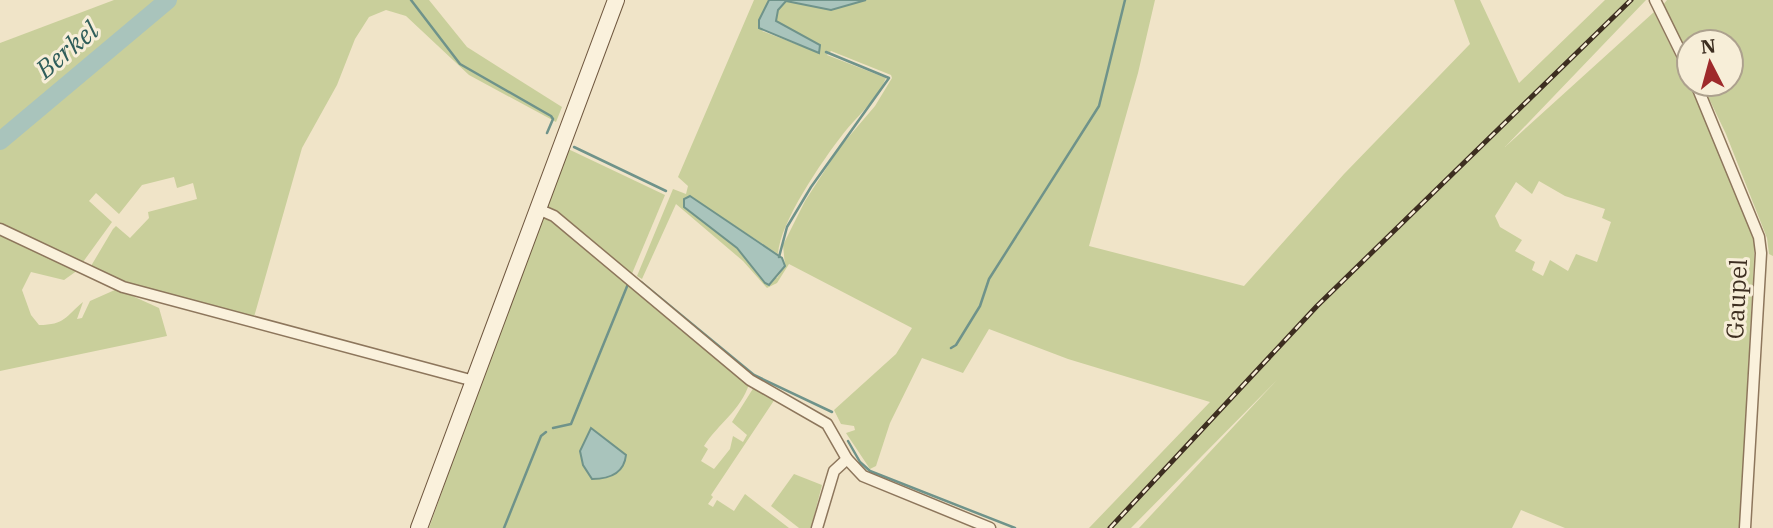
<svg xmlns="http://www.w3.org/2000/svg" width="1773" height="528" viewBox="0 0 1773 528" font-family="'IBM Plex Serif',serif">
<style>
.green{fill:#c9cf9b;fill-rule:evenodd}
.water{fill:#a9c4bc;stroke:#6f938a;stroke-width:2}
.lines{fill:none;stroke-linecap:round;stroke-linejoin:round}
.stream{stroke:#6f938a;stroke-width:2.5}
.river{stroke:#a9c4bc;stroke-width:18}
.minor-casing{stroke:#8d765c;stroke-width:13}
.secondary-casing{stroke:#6f573f;stroke-width:18}
.minor{stroke:#faf1dc;stroke-width:10}
.secondary{stroke:#faf1dc;stroke-width:16}
.rail-casing{stroke:#3d2e20;stroke-width:5}
.rail{stroke:#f7eed8;stroke-width:2.5;stroke-dasharray:8;stroke-linecap:butt}
.labels{text-anchor:middle;stroke-width:6;stroke-linejoin:round;paint-order:stroke}
.street-label{font-size:24px;fill:#3d2e20;stroke:#f7eed8}
.water-label{font-size:26px;font-style:italic;fill:#2f5d5a;stroke:#f7eed8}
</style>
<rect width="100%" height="100%" fill="#f0e4c8"/>
<g class="green">
<path d="M114,0H164L0,137V43Z"/>
<path d="M172,0H429L467,47L562,107L556,122L469,75L406,16L386,10L369,17L355,39L337,85L302,148L254,317L127,283L91,266L113,229L116,226L130,238L149,218L148,212L197,199L193,183L177,188L174,177L142,185L119,214L96,193L89,201L112,222L83,262L0,224V144Z"/>
<path d="M754,0H769L759,20L762,31L804,47L820,45L776,21L778,10L786,1L831,10L866,0H1155L1138,73L1089,246L1244,286L1344,174L1470,44L1454,0H1480L1519,83L1605,0H1646L1505,147L1654,12L1718,143L1755,240L1740,528H1565L1521,510L1512,528H1139L1277,380L1131,528H1089L1210,402L1068,359L989,329L963,373L922,358L890,423L876,466L870,469L846,433L855,430L854,426L841,424L834,410L896,354L912,328L789,264L777,283L767,288L743,261L676,204L642,279L637,276L673,189L686,194L688,186L678,177ZM831,51L891,75L892,78L875,106L840,147L805,201L783,245L785,266L777,278H760L737,248L684,207L694,199L778,254C780,222 822,161 843,134C857,116 877,100 886,78L827,55ZM1539,181L1565,196L1605,209L1602,218L1611,222L1597,262L1576,254L1568,271L1550,260L1543,276L1532,270L1535,262L1515,251L1522,240L1500,227L1495,216L1516,182L1532,194Z"/>
<path d="M1667,0H1773V256L1769,254L1767,238L1726,134L1702,84H1731V42H1689V58L1663,5Z"/>
<path d="M566,148L665,195L631,276L544,204Z"/>
<path d="M541,213L749,384C741,410 718,424 704,446L708,449L701,461L714,469L730,449L733,436L743,442L747,435L732,422L754,387L775,399L711,495L713,497L708,504L713,507L717,500L734,511L745,494L789,528H429Z"/>
<path d="M0,234L78,270L64,280L31,272L22,290L31,315L39,325C65,325 66,316 83,302L77,319L82,318L90,301L117,289L159,308L167,336L0,371Z"/>
<path d="M794,474L822,485L811,528H799L771,506Z"/>
</g>
<g class="water">
<path d="M769,0H866L831,10L786,1L778,10L776,21L820,45L819,53L759,28V20Z"/>
<path d="M690,196L782,258L785,266L769,285L765,283L737,248L684,207V199Z"/>
<path d="M591,428L626,455C624,474 609,479 592,479L583,465L580,451Z"/>
</g>
<g class="lines">
<g class="stream">
<path d="M411,0L460,64L551,116L553,119L547,133"/>
<path d="M574,147L666,191"/>
<path d="M779,257L787,227L811,187L889,78L826,52"/>
<path d="M641,282L754,375L832,412"/>
<path d="M951,348L956,345L980,306L989,279L1099,106L1125,0"/>
<path d="M553,428L571,424L628,284"/>
<path d="M848,441L860,462L870,471L1015,528"/>
<path d="M504,528L541,436L546,432"/>
</g>
<path class="river" d="M0,141L168,0"/>
<g class="minor-casing">
<g id="minor">
<path d="M1655,0L1689,69"/>
<path d="M1696,84L1759,237L1761,253L1745,528"/>
<path d="M538,209L554,216L750,380L827,424L847,459L863,476L990,528"/>
<path d="M0,229L123,287L474,381"/>
<path d="M817,528L834,471L847,459"/>
</g>
</g>
<g class="secondary-casing">
<path id="secondary" d="M419,528L616,0"/>
</g>
<use href="#minor" class="minor"/>
<use href="#secondary" class="secondary"/>
<g class="rail-casing">
<path id="rail" d="M1110,528L1317,306L1631,0"/>
</g>
<use href="#rail" class="rail"/>
</g>
<g class="labels">
<g class="street-label">
<text transform="translate(1737 299) rotate(-87)" y="8">Gaupel</text>
</g>
<g class="water-label">
<text transform="translate(67 50) rotate(-40)" y="9">Berkel</text>
</g>
</g>
<g transform="translate(1710 63) rotate(354)"><circle r="33" fill="#f7eed8" stroke="#ada18e" stroke-width="2"/>
<path d="M0-5L12 26L0 18L-12 26Z" fill="#9e2a2b"/>
<text y="-10" font-size="19" font-weight="bold" text-anchor="middle" fill="#3d2e20">N</text>
</g>
</svg>
